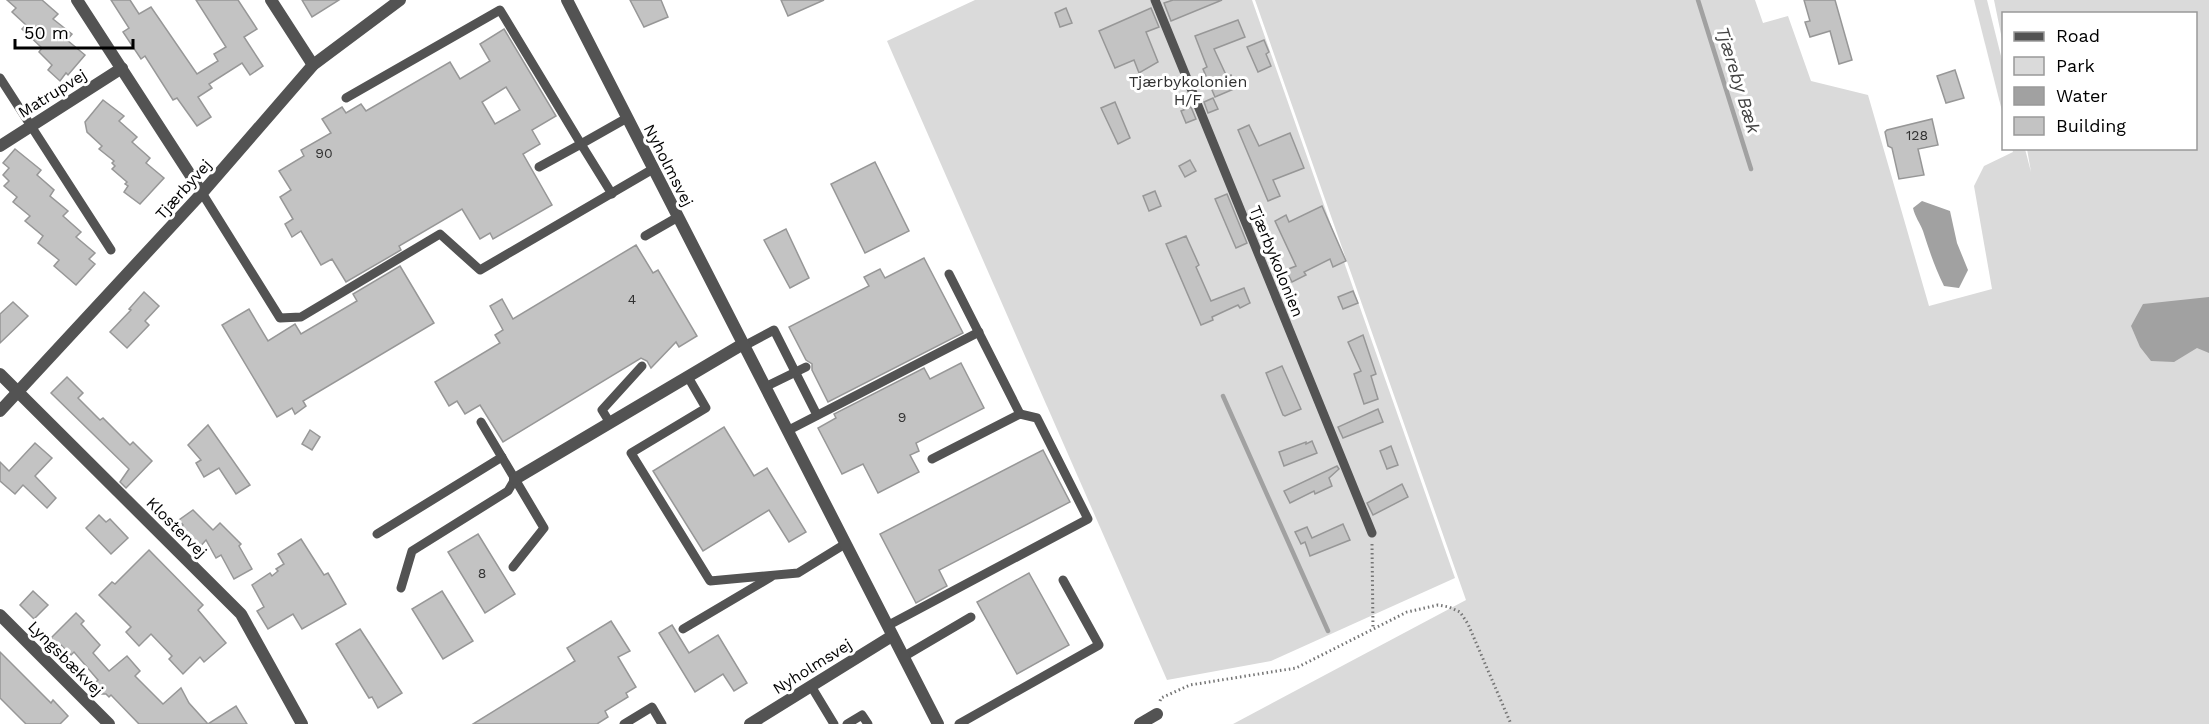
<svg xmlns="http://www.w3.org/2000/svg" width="2209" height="724" viewBox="0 0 2209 724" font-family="'Work Sans',sans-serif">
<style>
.green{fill:#dadada}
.water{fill:#a1a1a1}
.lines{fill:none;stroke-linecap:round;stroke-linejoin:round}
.stream{stroke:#a1a1a1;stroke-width:4.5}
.building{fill:#c3c3c3;stroke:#979797;stroke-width:1.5;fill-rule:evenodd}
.path{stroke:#757575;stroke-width:3;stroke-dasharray:1.5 3;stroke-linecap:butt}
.service{stroke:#535353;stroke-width:9}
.minor{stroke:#535353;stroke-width:12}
.tertiary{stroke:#535353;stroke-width:12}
.labels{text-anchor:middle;stroke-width:6;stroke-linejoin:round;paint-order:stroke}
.number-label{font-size:14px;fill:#313131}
.park-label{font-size:16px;fill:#313131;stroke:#fff}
.street-label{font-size:16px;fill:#000;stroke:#fff}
.water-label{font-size:18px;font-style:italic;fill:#424242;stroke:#fff}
</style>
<rect width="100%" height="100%" fill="#fff"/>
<g class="green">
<path d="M975,0H1252L1455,578L1271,661L1167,680L887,41Z"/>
<path d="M1255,0H1755L1763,23L1788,16L1811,81L1868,95L1929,306L1992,289L1974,186L1984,166L2013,152L2012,149H2025L2031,172L2027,149L2196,148V14H2004L2003,44L1994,0H2209V724H1233L1466,600Z"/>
<path d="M1974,0H1987L2003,64V115Z"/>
</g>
<g class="water">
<path d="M1922,201L1950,211L1957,243L1968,270L1959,288L1944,286C1935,268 1929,250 1923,231C1920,223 1915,217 1913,208Z"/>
<path d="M2209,297V353L2197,348L2174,362L2151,361L2140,347L2131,326L2143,304Z"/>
</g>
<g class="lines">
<g class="stream">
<path d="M1698,0L1751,169"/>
<path d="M1223,396L1328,631"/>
</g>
</g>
<g class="building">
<path d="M7,0H42L58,14L53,19L72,34L67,40L85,55L68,75L66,73L60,81L48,70L52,65L39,52L42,48L22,29L26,25L12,12L16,8Z"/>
<path d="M111,0H130L139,14L151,7L197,74L218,61L214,54L226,47L196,0H238L257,29L244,37L263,66L250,75L242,63L209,84L212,88L198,97L211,117L197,126L177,98L173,100L145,56L141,59L123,32L129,28Z"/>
<path d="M302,0H339L312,17Z"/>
<path d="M630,0H661L668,17L644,27Z"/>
<path d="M781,0H824L788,16Z"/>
<path d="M1173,0H1222L1171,21L1164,3Z"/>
<path d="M1804,0H1835L1852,60L1839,64L1830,31L1810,37L1805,22L1810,21Z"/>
<path d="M1066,8L1072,23L1060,27L1055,13Z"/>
<path d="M1151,8L1159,27L1146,32L1158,62L1139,73L1134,60L1115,68L1099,31Z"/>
<path d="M1238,20L1245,37L1214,49L1227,77L1231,75L1236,88L1215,97L1203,69L1207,67L1195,36Z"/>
<path d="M504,29L556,116L532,130L540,144L523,154L552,205L493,239L490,233L480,239L462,209L399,246L401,250L346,282L332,259L321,265L301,231L292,237L285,224L293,219L280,197L291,190L279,171L304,156L301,150L331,133L322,119L342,107L346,113L361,104L366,111L450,62L460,79L490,61L480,44ZM506,87L520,110L495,124L482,102Z"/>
<path d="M1264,40L1269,52L1266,54L1271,66L1258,72L1247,47Z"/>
<path d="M1955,70L1964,98L1946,103L1937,76Z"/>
<path d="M1213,98L1218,109L1208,113L1204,102Z"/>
<path d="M103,100L124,116L119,121L137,137L132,142L150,158L146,163L164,178L140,204L124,192L128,186L125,184L127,182L112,169L115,166L112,163L114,161L99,149L102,146L87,132L85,122Z"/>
<path d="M1115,102L1130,138L1118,144L1101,108Z"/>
<path d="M1191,107L1196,119L1186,123L1181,111Z"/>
<path d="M1932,119L1938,145L1918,149L1924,175L1899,179L1892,148L1888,146L1885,132L1887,130Z"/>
<path d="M1249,125L1259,146L1290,133L1304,168L1273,180L1280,196L1268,201L1238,130Z"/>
<path d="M15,149L41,170L37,175L54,190L50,196L68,211L63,216L81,232L76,237L95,253L89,259L95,264L76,285L54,266L59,260L38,243L43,236L25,221L30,216L13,202L17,197L4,186L9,181L3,175L9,168L3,163Z"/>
<path d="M1190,160L1196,171L1185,177L1179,166Z"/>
<path d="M875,162L909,231L865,253L831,184Z"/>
<path d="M1155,191L1161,206L1149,211L1143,196Z"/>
<path d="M1227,194L1247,243L1236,248L1215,199Z"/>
<path d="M1322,206L1346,261L1333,267L1330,259L1304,272L1306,275L1292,282L1286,270L1296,266L1275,221L1286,215L1289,222Z"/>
<path d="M786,229L809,278L790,288L764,240Z"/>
<path d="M1186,236L1199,265L1196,267L1211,301L1244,288L1250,303L1240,308L1238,305L1212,317L1213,320L1201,325L1166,244Z"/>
<path d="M636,245L653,273L658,270L697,336L679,347L676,342L651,368L647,361L641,358L503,442L480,405L465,414L457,401L449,406L435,382L500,343L495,335L503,330L490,306L502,299L513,319Z"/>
<path d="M924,258L963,333L828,402L812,370V364L806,360L789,327L869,286L864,277L880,269L885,278Z"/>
<path d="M400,266L434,323L303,401L306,406L295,414L292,408L277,417L222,325L249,309L268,341L295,324L301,334L357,301L353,294Z"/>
<path d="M1353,291L1358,303L1343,309L1338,297Z"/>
<path d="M144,292L159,306L145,321L149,325L127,348L110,332L131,310L129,309Z"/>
<path d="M13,302L28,316L0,343V314Z"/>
<path d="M1363,335L1376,374L1371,376L1378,399L1364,404L1354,374L1361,371L1348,342Z"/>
<path d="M961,363L984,408L916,443L919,451L910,455L919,472L878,493L863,464L842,474L818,428L836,418L834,414L924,368L930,379Z"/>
<path d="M1282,366L1301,409L1285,416L1283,415L1266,373Z"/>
<path d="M67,377L83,393L78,398L100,420L103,418L130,445L133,442L152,461L126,488L120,482L129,469L51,393Z"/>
<path d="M1378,409L1383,422L1343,438L1338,427Z"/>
<path d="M208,425L250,485L236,494L219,468L204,477L196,463L201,460L188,445Z"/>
<path d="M724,427L754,476L767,468L806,532L789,542L769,510L703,551L653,471Z"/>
<path d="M310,430L320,437L312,450L302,444Z"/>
<path d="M1312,441L1317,453L1284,466L1279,452L1306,442V444Z"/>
<path d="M35,443L52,458L35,476L56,498L47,508L23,485L15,494L0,481V462L9,471Z"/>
<path d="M1391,446L1398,465L1387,469L1380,451Z"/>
<path d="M1043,450L1070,502L939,570L947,586L916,603L880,534Z"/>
<path d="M1337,466L1339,469L1329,478L1332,486L1315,494L1314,491L1290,503L1284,491Z"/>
<path d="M1402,484L1408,497L1373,515L1367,503Z"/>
<path d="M193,510L213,530L220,523L241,544L239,546L252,569L234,579L221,555L216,558L206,540L199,548L180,528L183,525L179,520Z"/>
<path d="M99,515L106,522L110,519L128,538L111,554L86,528Z"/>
<path d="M1343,524L1350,540L1310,556L1305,542L1301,544L1295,532L1307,527L1312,538Z"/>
<path d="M478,534L515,594L485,613L448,552Z"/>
<path d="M301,539L324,575L328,573L346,604L302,629L293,614L268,629L257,611L264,607L252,585L270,573L272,576L278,571L276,569L284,564L278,554Z"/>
<path d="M149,550L203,605L198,610L226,643L204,662L200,657L183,674L169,659L172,656L151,634L139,646L126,632L131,627L99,595L112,582L115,584Z"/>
<path d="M1029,573L1069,645L1017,674L977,602Z"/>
<path d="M33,591L48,605L34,619L20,605Z"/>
<path d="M442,591L473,641L443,659L412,609Z"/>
<path d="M76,613L84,621L81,624L100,645L93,653L109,671L127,656L140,671L135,676L163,704L181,688L189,703L208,724L236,706L247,724H139L111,695L109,697L106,694H101L93,685L98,680L74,652L71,655L61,645L57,649L49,640Z"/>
<path d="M611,621L630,651L618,657L636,687L626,693L628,697L605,711L608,717L597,724H473L575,661L567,648Z"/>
<path d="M672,625L689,653L718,635L747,683L734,691L723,674L695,692L659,633Z"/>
<path d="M360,629L402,693L378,708L372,697L369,698L336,644Z"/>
<path d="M0,652L51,703L53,700L68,716L60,724H26L0,698Z"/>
</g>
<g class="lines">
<g class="path">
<path d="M1372,544L1373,629"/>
<path d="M1160,701L1161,698L1190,685L1296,668L1407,612L1438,605L1449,607L1460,612L1468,624L1511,724"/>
</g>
<g class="service">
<path d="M1155,0L1372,533"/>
<path d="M0,78L111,250"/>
<path d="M346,98L500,10L581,144L627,118"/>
<path d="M539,167L581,144L612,194"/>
<path d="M202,193L280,318L301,317L440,234L480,270L653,169"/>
<path d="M645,236L678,217"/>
<path d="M744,346L774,330L817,415"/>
<path d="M688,377L706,408L631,453L710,581L798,573L845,544"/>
<path d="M765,387L806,367"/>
<path d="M481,422L544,528L513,567"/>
<path d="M610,423L602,410L642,366"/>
<path d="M787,431L979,332"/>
<path d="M932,459L1020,414L949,274"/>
<path d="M377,534L502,457"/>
<path d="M401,588L412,551L508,491L515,479"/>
<path d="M887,626L1088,519L1037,418L1020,414"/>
<path d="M683,629L771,577"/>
<path d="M903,657L971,617"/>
<path d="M811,686L834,724"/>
<path d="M624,724L652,707L662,724"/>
<path d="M847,724L862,715L868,724"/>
<path d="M959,724L1099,645L1063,580"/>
</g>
<g class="minor">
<path d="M77,0L202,193"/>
<path d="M271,0L313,65"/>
<path d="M0,146L122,68"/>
<path d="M0,374L241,614L302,724"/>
<path d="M515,479L743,344"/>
<path d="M0,615L109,724"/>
<path d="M750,724L892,636"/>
<path d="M1140,724L1157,714"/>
</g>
<g class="tertiary">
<path d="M567,0L938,724"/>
<path d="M0,411L202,193L313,65L400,0"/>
</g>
</g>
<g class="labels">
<g class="number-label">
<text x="1917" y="140">128</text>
<text x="324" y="158">90</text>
<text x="632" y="304">4</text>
<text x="902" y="422">9</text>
<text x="482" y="578">8</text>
</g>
<g class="park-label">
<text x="1188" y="87">Tjærbykolonien<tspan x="1188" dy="18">H/F</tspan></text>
</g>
<g class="street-label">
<text transform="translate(52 93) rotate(-32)" y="6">Matrupvej</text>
<text transform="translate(669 165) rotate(63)" y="6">Nyholmsvej</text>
<text transform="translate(183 189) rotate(-48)" y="6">Tjærbyvej</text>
<text transform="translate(1277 261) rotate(68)" y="6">Tjærbykolonien</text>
<text transform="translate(177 527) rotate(45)" y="6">Klostervej</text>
<text transform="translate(66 658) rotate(45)" y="6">Lyngsbækvej</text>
<text transform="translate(812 666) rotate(-32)" y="6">Nyholmsvej</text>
</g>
<g class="water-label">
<text transform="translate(1738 80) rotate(73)" y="6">Tjæreby Bæk</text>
</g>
</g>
<rect x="2002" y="12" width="195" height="138" fill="#ffffff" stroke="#999999" stroke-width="1.5"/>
<rect x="2014" y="32" width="30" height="9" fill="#535353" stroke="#999999" stroke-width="1.5"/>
<text x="2056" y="42" font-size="18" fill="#000000">Road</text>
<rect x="2014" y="57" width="30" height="18" fill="#dadada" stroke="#999999" stroke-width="1.5"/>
<text x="2056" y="72" font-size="18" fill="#000000">Park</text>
<rect x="2014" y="87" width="30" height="18" fill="#a1a1a1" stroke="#999999" stroke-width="1.5"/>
<text x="2056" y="102" font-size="18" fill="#000000">Water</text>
<rect x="2014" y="117" width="30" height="18" fill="#c3c3c3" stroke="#999999" stroke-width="1.5"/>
<text x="2056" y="132" font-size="18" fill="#000000">Building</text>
<path d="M15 39v9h118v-9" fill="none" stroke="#000000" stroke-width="3"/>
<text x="24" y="39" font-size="18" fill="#000000" stroke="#ffffff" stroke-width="4.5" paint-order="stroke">50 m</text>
</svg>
